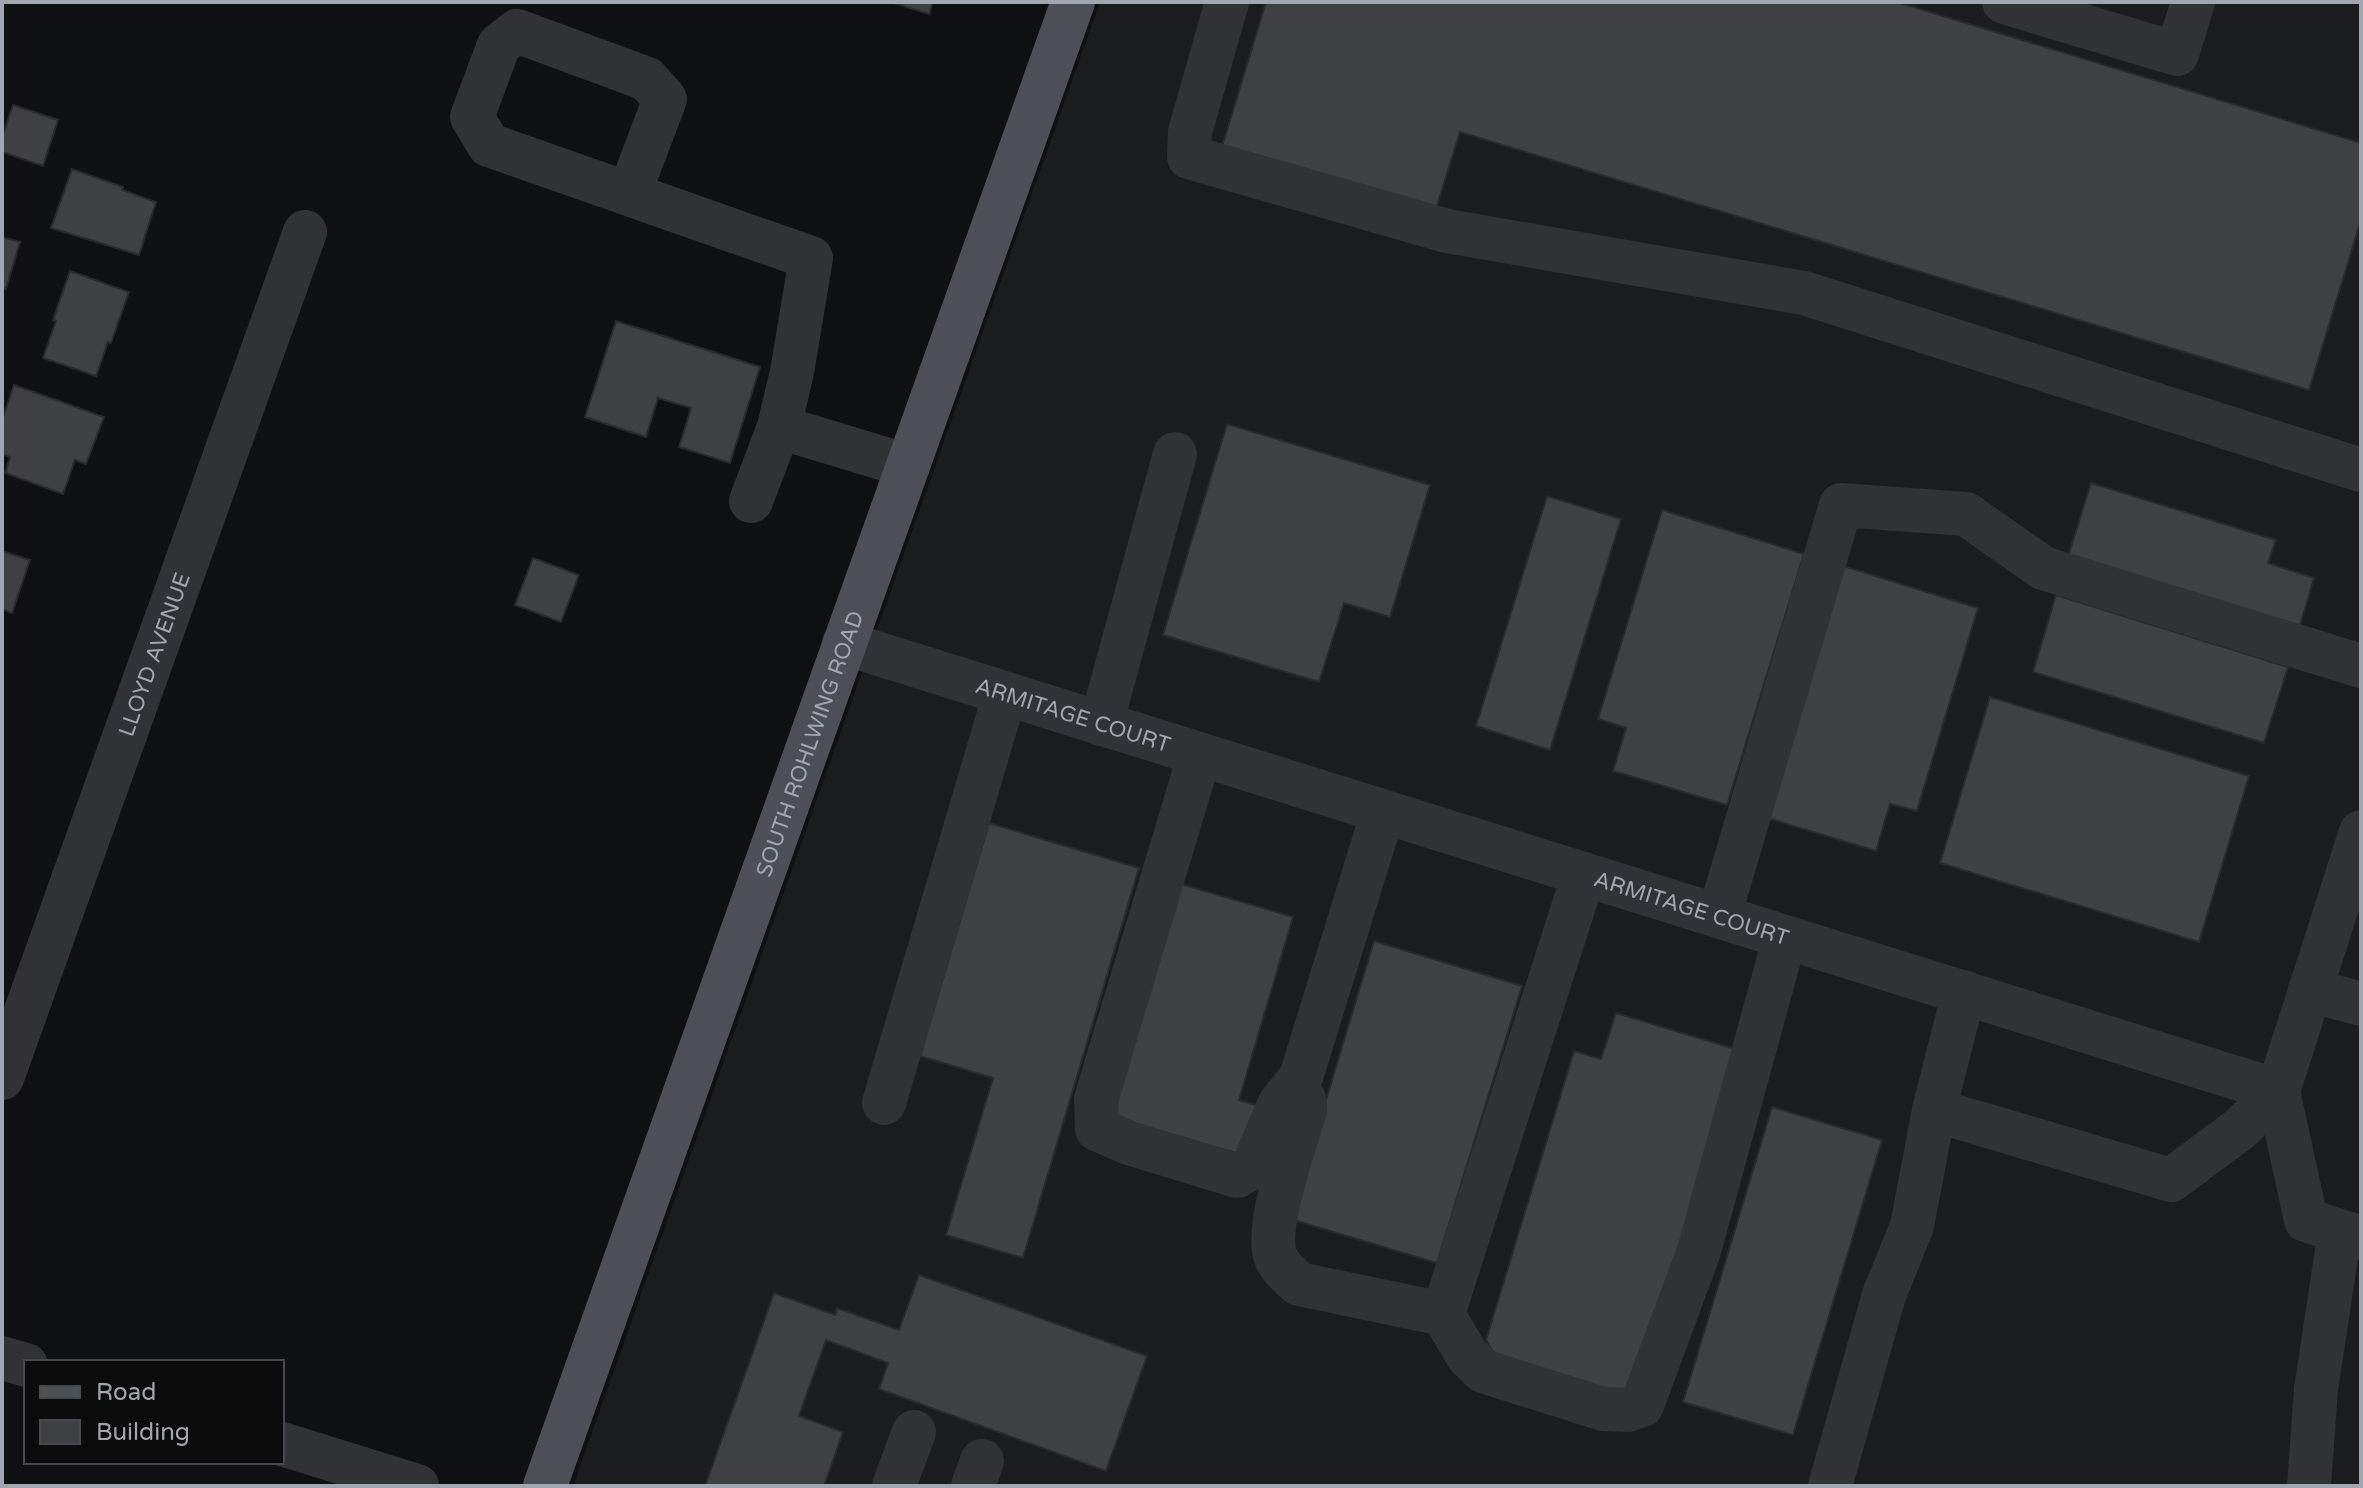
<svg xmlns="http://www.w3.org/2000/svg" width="2363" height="1488" viewBox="0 0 2363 1488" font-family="'Varela Round',sans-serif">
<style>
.built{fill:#1b1c1e}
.building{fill:#3e4044;stroke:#292a2d;stroke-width:2}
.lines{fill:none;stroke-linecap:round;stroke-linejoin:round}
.minor{stroke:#303236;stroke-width:44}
.major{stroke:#4c4f55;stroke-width:44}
.labels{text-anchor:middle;stroke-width:7;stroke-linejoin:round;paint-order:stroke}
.street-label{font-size:22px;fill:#a0a7b2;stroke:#0b0b0c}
</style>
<rect width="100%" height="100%" fill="#0f1011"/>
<path class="built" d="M1100,2H2361V1486H573Z"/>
<g class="building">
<path d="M891,2H933L929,14Z"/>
<path d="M1266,2H1897L2361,143V220L2309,390L1460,132L1434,215L1221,150Z"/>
<path d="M13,105L58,120L43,166L2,152V137Z"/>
<path d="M72,169L123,187L122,190L156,202L139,255L51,228Z"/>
<path d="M2,237L20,242L6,289L2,288Z"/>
<path d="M70,271L129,292L111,343L108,342L96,376L43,358L56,321L53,320Z"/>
<path d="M616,321L760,367L730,463L679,447L691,408L658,398L646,437L585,417Z"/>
<path d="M14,385L104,417L86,464L75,460L63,494L5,473L10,457L2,454V420Z"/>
<path d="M1227,424L1430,485L1390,617L1344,603L1319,682L1163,635Z"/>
<path d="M2091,483L2276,540L2268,563L2314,578L2298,632L2067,560Z"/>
<path d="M1547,496L1621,519L1550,750L1476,726Z"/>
<path d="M1662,510L1804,554L1727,805L1613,771L1626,728L1598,719Z"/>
<path d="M2,551L30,560L12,613L2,609Z"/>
<path d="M533,558L579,575L561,622L515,605Z"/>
<path d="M1837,564L1978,608L1917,811L1890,804L1876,851L1761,816Z"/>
<path d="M2056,595L2288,667L2264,743L2033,672Z"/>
<path d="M1990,697L2249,776L2199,942L1940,863Z"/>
<path d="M989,823L1139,868L1023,1258L946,1235L993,1078L920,1056Z"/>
<path d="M1181,884L1293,917L1239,1100L1263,1107L1249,1157L1113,1117Z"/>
<path d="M1374,941L1522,986L1437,1263L1290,1219Z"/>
<path d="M1616,1013L1745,1052L1629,1398L1496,1357L1486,1340L1574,1051L1601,1059Z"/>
<path d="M1772,1107L1882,1140L1793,1435L1683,1402Z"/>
<path d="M919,1275L1147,1356L1106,1471L879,1389L888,1363L826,1340L799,1416L843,1432L824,1486H705L774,1293L835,1315L837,1308L899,1330Z"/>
</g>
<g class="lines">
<g class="minor">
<path d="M1227,2L1190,132L1189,157L1447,231L1804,293L2361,470"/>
<path d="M2004,2L2177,54L2193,2"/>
<path d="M629,194L665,99L647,79L517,31L499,45L472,117L489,145L811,258L792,372L779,427L908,466"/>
<path d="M751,501L779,427"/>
<path id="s1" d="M844,643L2278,1091L2361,832"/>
<path d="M1101,724L1175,454"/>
<path d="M1200,754L1096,1099L1097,1129L1129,1143L1237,1176L1253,1167L1279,1105L1301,1077L1383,812"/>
<path d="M1719,916L1841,505L1966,514L2043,568L2361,666"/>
<path d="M2310,990L2361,1004"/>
<path d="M1964,992L1934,1110L2171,1180L2241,1128L2278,1091"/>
<path id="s2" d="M2,1078L305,232"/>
<path d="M2278,1091L2306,1220L2361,1238"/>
<path d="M1304,1099L1305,1110C1295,1145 1266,1222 1275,1255C1279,1268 1290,1275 1299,1284L1443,1314L1584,874"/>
<path d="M884,1103L1005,694"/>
<path d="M1443,1314L1467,1355L1483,1371L1603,1409L1628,1410L1642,1405L1699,1251L1785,937"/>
<path d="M2,1358L26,1365"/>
<path d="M282,1444L417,1486"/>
<path d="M894,1486L914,1432"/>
<path d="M973,1486L982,1461"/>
<path d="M1830,1486L1884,1295L1912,1226L1934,1110"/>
<path d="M2309,1486L2316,1389L2340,1231"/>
</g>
<path class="major" id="s3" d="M545,1486L1073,2"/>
</g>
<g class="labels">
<g class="street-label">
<text dy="8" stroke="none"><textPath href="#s2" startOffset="450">LLOYD AVENUE</textPath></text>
<text dy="8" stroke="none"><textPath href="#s1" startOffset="240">ARMITAGE COURT</textPath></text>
<text dy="8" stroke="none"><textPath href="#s3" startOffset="788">SOUTH ROHLWING ROAD</textPath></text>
<text dy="8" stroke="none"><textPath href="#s1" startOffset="888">ARMITAGE COURT</textPath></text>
</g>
</g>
<rect width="2363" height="1488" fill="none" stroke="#a0a7b2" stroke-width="8"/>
<rect x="24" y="1360" width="260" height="104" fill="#0b0b0c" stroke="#47494e" stroke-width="2"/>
<rect x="40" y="1386" width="40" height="12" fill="#4c4f55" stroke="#47494e" stroke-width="2"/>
<text x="96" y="1400" font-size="24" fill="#a0a7b2">Road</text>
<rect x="40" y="1420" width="40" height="24" fill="#3e4044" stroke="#47494e" stroke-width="2"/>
<text x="96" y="1440" font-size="24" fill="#a0a7b2">Building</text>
</svg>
